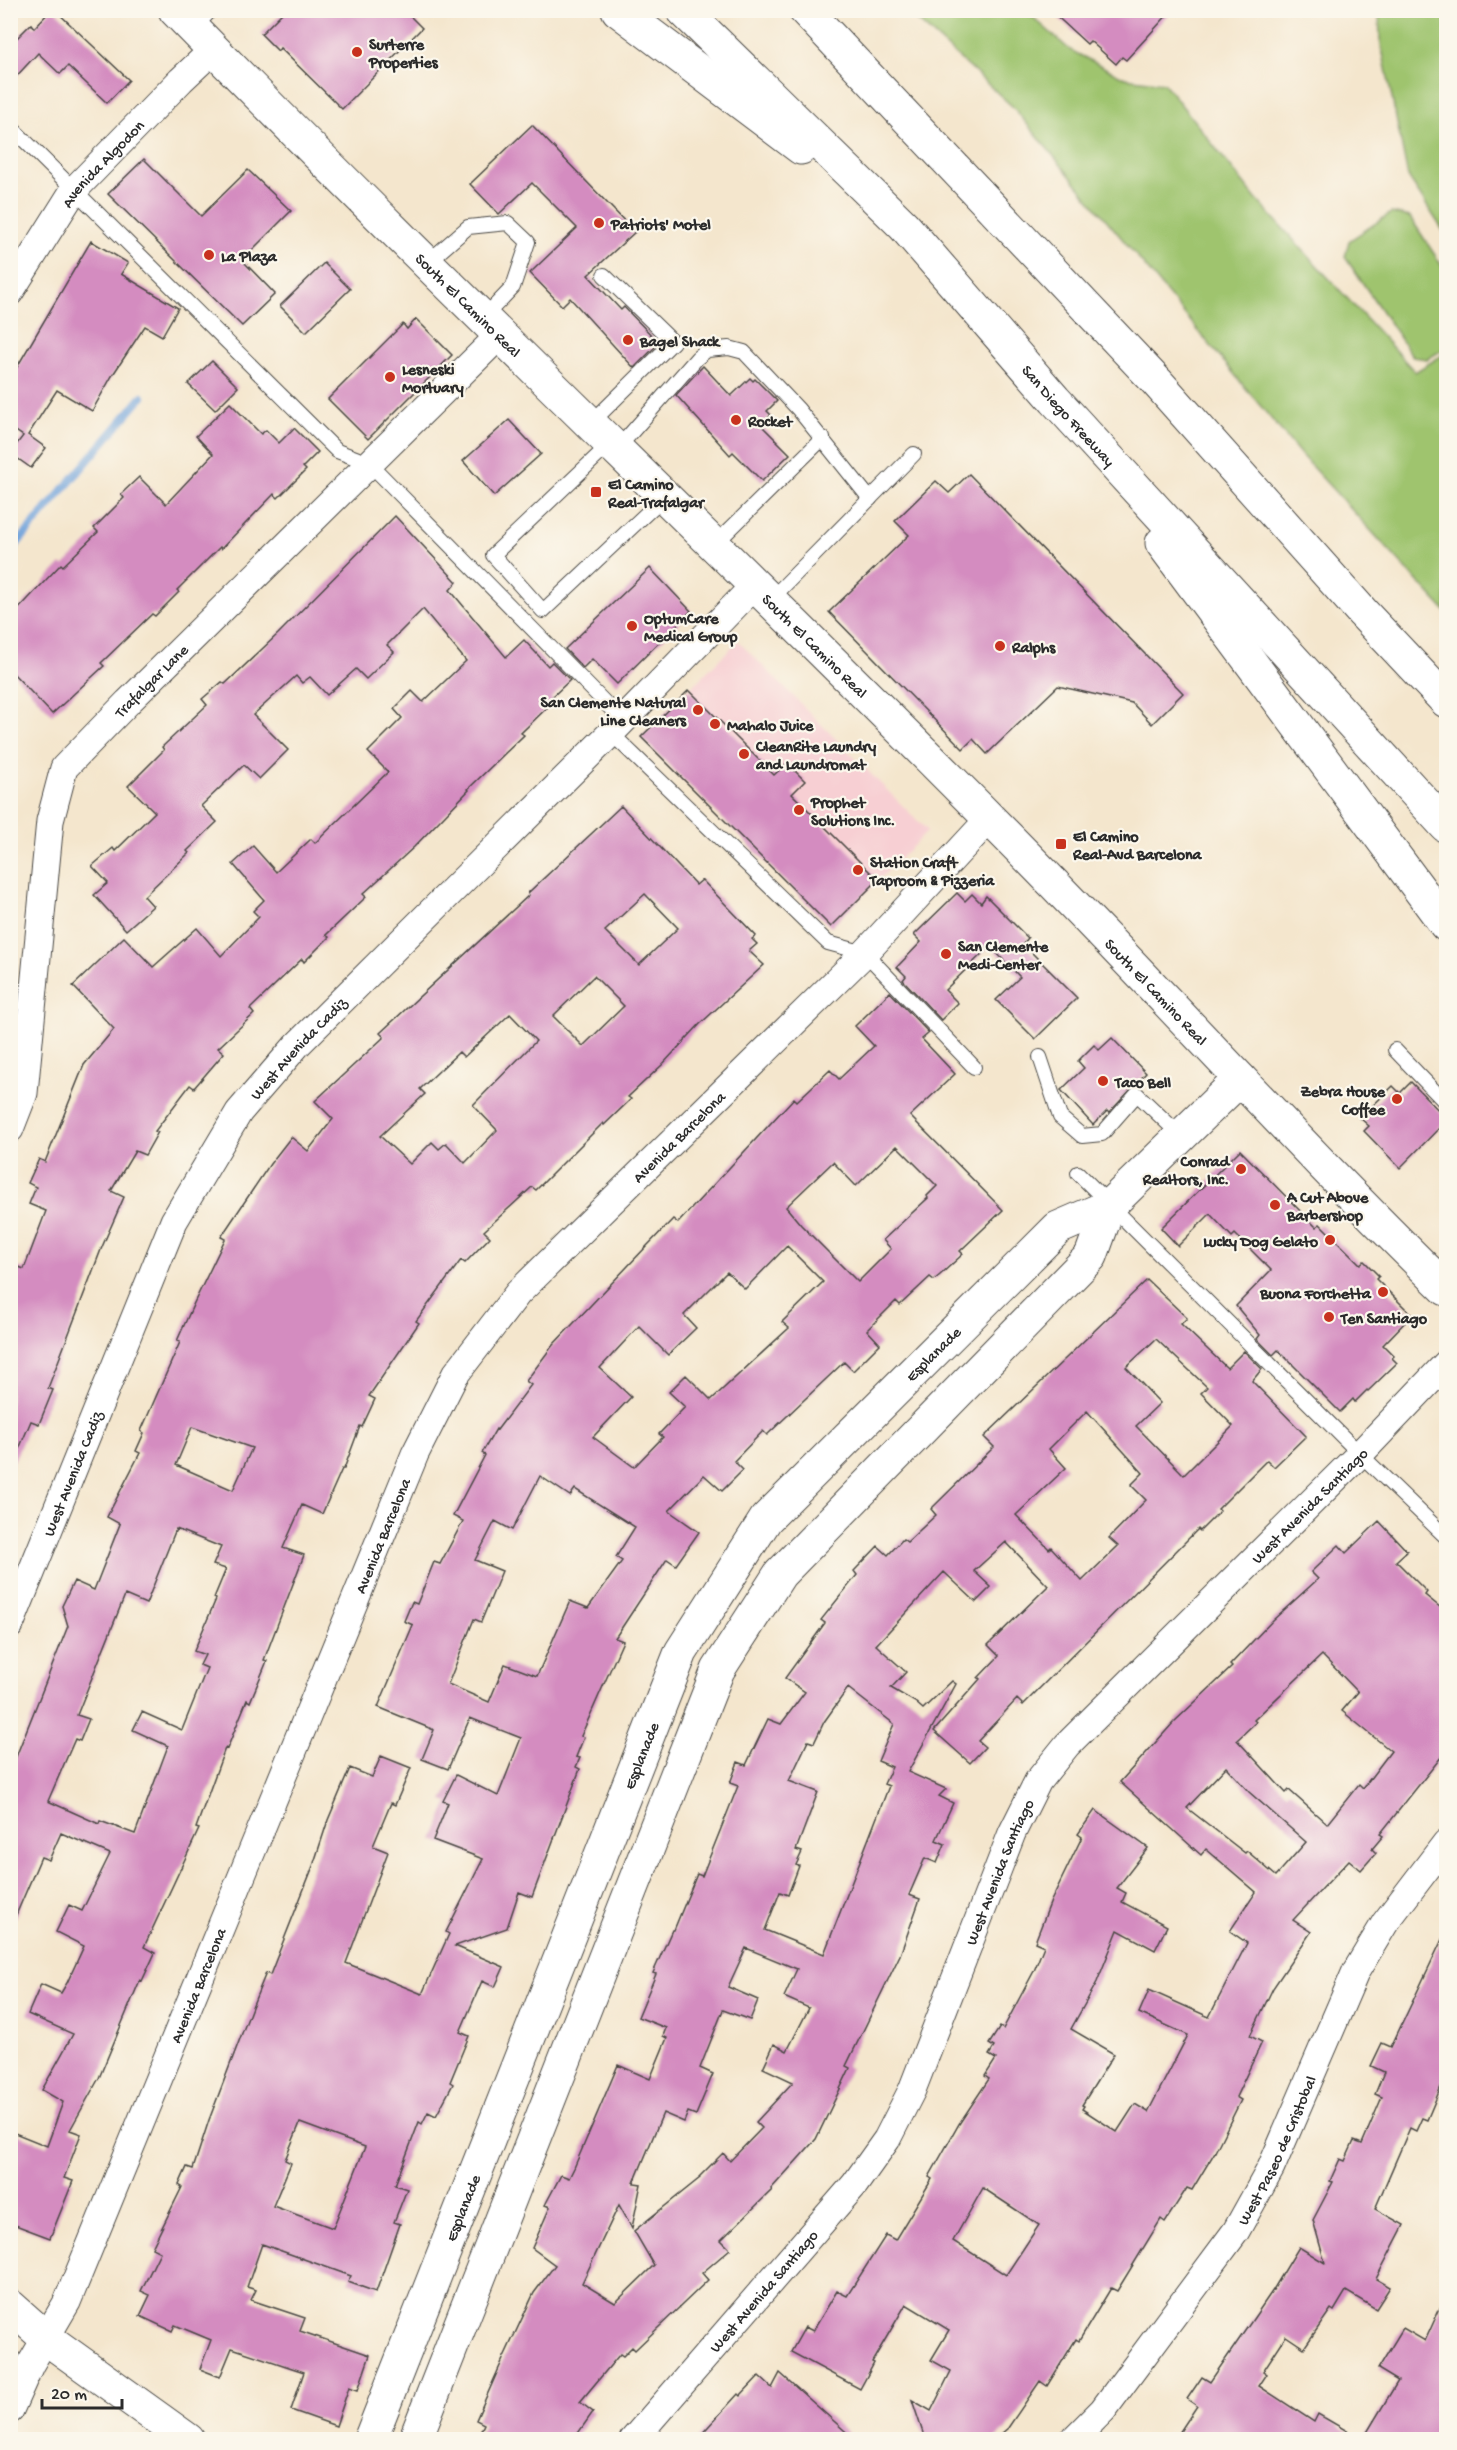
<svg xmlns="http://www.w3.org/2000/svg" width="1457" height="2450" viewBox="0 0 1457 2450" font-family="'Gochi Hand',sans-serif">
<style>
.built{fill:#f7cfd3}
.green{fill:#9fc46e;stroke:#65784c;stroke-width:1.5}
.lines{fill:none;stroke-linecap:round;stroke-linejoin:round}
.stream{stroke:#6fa2da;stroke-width:8}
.building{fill:#d48cc0;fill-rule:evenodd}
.lane-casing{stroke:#494743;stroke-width:16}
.street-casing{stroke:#494743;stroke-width:29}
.secondary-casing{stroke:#494743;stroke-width:35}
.primary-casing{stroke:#494743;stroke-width:35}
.highway-casing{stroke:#494743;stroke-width:35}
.lane{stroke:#fff;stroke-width:14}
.street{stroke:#fff;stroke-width:27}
.secondary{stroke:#fff;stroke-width:33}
.primary{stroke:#fff;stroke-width:33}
.highway{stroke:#fff;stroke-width:33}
.poi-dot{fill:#c8321e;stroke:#fbf7ec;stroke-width:2}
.labels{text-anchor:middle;stroke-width:4.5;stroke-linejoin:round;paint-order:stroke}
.poi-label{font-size:16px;font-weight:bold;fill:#2b2b2b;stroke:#fbf7ec;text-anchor:start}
.street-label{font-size:16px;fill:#2b2b2b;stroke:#fbf7ec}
</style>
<rect width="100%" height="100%" fill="#fbf7ec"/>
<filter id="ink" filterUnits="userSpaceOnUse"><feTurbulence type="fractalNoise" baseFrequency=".0167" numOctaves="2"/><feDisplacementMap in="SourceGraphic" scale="12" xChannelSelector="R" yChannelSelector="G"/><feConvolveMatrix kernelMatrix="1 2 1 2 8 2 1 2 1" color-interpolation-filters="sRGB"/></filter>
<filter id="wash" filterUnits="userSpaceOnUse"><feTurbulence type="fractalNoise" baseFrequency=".008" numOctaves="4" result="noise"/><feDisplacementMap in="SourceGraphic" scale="24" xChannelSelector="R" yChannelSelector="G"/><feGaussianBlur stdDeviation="1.35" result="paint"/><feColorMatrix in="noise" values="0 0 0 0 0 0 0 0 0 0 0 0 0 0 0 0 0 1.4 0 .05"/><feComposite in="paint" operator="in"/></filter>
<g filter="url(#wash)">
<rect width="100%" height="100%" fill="#f4e6cd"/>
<path class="built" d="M738,641L928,831L831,927L641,737Z"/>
<g class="green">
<path d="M907,11H1026L1070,50L1125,78L1164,83L1256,199L1415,372L1446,353V612L1302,456L1013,107Z"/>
<path d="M1379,11H1446V235L1408,177L1380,39Z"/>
<path d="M1391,213L1410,217L1446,272V348L1427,359L1413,357L1345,257L1349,241Z"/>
</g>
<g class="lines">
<path class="stream" d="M10,552L142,397"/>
</g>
<g id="blocks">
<g class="building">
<path d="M51,10H55L129,80L107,103L68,66L60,74L38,53L10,83V45L31,24L34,28Z"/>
<path d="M285,10H404L422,28L342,109L280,48L278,51L261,34Z"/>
<path d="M1050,10H1172L1126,60L1122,57L1116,64L1090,41L1087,44Z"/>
<path d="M532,125L635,232L588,275L621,310L624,307L659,343L634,368L570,298L562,306L530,273L577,228L532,183L499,214L470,184Z"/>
<path d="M144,159L201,216L248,170L291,211L242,260L275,294L242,326L108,194Z"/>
<path d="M91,241L128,263L121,274L178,308L162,336L145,326L112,376L92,411L57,390L28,435L46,448L31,468L10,453L23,436L10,427V379Z"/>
<path d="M324,263L350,289L306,332L280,306Z"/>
<path d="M416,319L452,355L368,439L328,399L403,324L407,329Z"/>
<path d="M212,361L238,387L215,410L188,384Z"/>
<path d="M703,366L731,396L750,378L753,381L755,379L777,401L767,411L771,415L761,425L790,454L762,481L733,452L730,455L676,395Z"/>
<path d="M230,403L261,434L266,430L279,443L294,428L318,452L303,467L306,470L278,498L274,494L221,549L220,547L177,590L179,592L155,616L152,614L101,663L104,666L52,714L10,670V618L61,564L63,566L98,532L94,528L124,498L121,494L139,477L166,504L213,454L196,436Z"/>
<path d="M509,420L541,454L494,496L463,461Z"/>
<path d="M969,474L1183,693L1152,724L1132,703L1058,686L987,754L973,739L963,749L829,612L909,535L895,521L936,481L949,493Z"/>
<path d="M395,516L457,582L450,590L506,657L524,640L548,666L552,662L570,680L551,698L554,701L521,733L524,735L468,789L469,790L414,847L363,894L366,897L326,935L329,937L304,962L302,959L250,1009L254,1014L218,1048L224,1053L194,1088L190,1085L155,1131L158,1132L145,1155L135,1151L111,1191L124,1197L102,1247L48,1388L53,1390L39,1424L31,1421L10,1470V1270L17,1272L19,1267L24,1269L46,1211L29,1204L36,1187L28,1183L39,1159L45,1162L84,1065L114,1029L73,986L124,937L153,967L197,928L221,956L259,917L253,911L264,900L233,864L253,846L276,872L311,839L315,843L388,772L368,752L402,718L394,709L412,691L423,702L466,661L423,609L387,645L394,652L366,679L356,669L327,695L310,677L302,683L296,676L253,715L288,750L259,779L244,765L201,806L217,822L187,851L189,853L144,896L153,906L126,930L94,895L108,883L92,866L113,848L115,851L155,812L128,786L164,750L162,747L207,705L202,699L222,682L225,684L278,634Z"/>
<path d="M650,568L691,611L617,684L592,659L583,668L565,649Z"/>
<path d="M689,690L774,775L787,763L805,781L792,794L878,880L831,927L641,737Z"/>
<path d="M621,806L696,885L702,880L756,936L752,939L757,944L749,951L764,965L700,1024L662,1065L628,1097L631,1099L604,1125L603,1123L536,1190L532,1187L484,1231L490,1237L465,1263L461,1260L416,1321L419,1323L369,1396L375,1399L362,1427L360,1426L344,1469H342L322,1514L302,1505L283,1548L304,1555L264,1660L267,1661L250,1702L247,1700L227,1749L225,1748L196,1828L199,1829L144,1947L155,1953L142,1981L140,1980L99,2078L70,2130L81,2134L64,2178L73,2181L50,2238L10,2223V2131L47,2146L63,2102L42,2090L73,2034L28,2014L41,1984L61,1993L67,1983L84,1946L56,1932L69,1905L82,1911L110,1854L61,1833L49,1860L41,1857L10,1929V1772L68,1626L62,1606L74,1581L94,1590L120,1524L107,1517L140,1453L136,1451L144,1433L141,1431L180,1342L177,1341L194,1303L225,1239L221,1237L270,1164L291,1137L308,1151L333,1119L315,1101L384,1037L380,1033L529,895L528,893ZM645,894L678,928L639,965L605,931ZM594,976L624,1006L583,1046L553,1016ZM510,1014L536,1041L473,1105L497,1130L465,1163L446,1143L439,1149L432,1142L410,1164L380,1136L425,1094L420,1089L459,1052L464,1057ZM192,1427L252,1448L233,1490L176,1465ZM176,1529L221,1547L213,1565L226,1569L214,1598L216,1599L194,1651L205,1655L200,1665L207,1668L182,1730L142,1712L133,1730L168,1746L135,1834L100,1821L99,1824L48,1801L75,1739L80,1741L89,1719L77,1715L125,1595L146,1604Z"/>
<path d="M957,893L965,901L972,894L981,903L986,896L1028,938L1023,944L1077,998L1035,1039L996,1000L1020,977L990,946L945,990L958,1003L941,1020L903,980L906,976L897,967L921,942L914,935Z"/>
<path d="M890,992L929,1033L922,1039L955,1074L910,1116L1003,1210L960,1251L963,1254L940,1275L934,1280L930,1277L900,1305L896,1301L867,1330L880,1344L853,1371L844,1362L767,1435L763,1431L734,1461L743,1470L722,1491L704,1475L669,1511L699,1532L676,1565L667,1559L615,1638L623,1641L581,1736L584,1737L576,1757L580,1758L576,1767L580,1769L532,1897L519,1892L507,1928L455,1946L504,1967L495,1987L482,1981L460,2032L469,2036L450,2082L453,2084L436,2116L428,2112L422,2124L419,2122L395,2185L407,2189L394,2222L400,2224L376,2292L348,2282L351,2276L262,2244L247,2287L256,2290L251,2300L305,2318L300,2331L370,2355L358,2390L349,2387L336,2426L291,2410L304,2372L232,2348L220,2377L200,2369L211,2340L175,2325L172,2331L140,2316L150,2295L141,2291L160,2252L152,2248L182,2187L179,2185L187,2167L193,2169L209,2120L252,2007L266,1973L270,1975L277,1957L313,1866L328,1820L350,1768L372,1777L381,1756L411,1768L395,1805L391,1803L373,1846L388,1852L346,1963L422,1994L449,1934L446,1932L483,1859L433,1840L448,1803L443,1801L456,1775L498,1796L521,1738L470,1718L448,1769L422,1759L434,1730L378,1707L413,1625L404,1621L412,1602L417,1604L434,1562L440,1564L463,1521L453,1516L485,1455L482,1453L496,1429L497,1430L531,1385L526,1381L553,1345L646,1247L673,1219L678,1223L794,1098L797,1101L830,1070L839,1079L874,1046L855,1026ZM897,1146L937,1186L927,1196L928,1198L883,1240L891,1249L858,1282L801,1225L786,1207L833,1162L856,1186ZM787,1246L823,1282L782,1322L789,1328L711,1400L686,1375L669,1392L685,1407L659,1434L663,1437L634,1467L593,1437L631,1397L600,1368L639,1326L668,1355L696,1328L684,1315L727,1272L745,1289ZM540,1476L570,1496L575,1489L635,1527L616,1557L622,1561L588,1608L570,1601L537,1676L505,1664L489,1702L448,1684L474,1619L481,1622L502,1571L475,1560L495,1521L512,1530ZM300,2123L365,2147L333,2228L273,2206L291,2163L285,2160Z"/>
<path d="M1112,1038L1146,1073L1109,1113L1107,1111L1093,1125L1061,1090L1084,1068L1078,1061L1094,1045L1099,1050Z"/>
<path d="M1411,1082L1446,1118V1121L1400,1168L1364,1131L1369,1126L1360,1118L1393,1086L1400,1093Z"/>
<path d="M1240,1150L1316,1227L1320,1224L1360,1264L1364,1261L1379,1276L1376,1279L1412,1315L1383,1345L1394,1356L1392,1358L1397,1363L1368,1391L1367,1390L1355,1402L1353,1399L1340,1412L1278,1350L1273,1355L1257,1339L1260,1335L1236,1306L1271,1270L1235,1234L1232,1237L1210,1214L1178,1246L1161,1228Z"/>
<path d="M1147,1280L1187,1318L1181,1324L1227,1368L1244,1351L1262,1369L1252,1381L1306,1436L1274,1467L1267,1460L1218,1509L1220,1511L1200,1531L1198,1529L1023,1705L1017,1699L978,1741L985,1747L970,1763L934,1731L980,1679L978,1678L999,1656L988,1645L1048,1586L1006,1542L974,1571L991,1587L976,1602L944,1572L876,1645L906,1672L891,1688L915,1702L923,1709L952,1681L956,1684L908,1772L946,1789L939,1796L953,1803L936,1840L945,1844L937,1863L925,1858L909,1895L920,1899L900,1955L846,2066L850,2068L816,2139L771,2189L772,2190L721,2240L730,2249L702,2273L708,2280L635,2350L632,2347L623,2356L620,2354L580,2402L593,2412L574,2439H477L484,2424L476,2420L504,2357L534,2293L555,2265L532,2248L550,2207L545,2205L561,2175L569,2178L574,2168L618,2065L650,2079L667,2038L663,2036L666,2028L638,2017L656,1974L653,1973L672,1930H674L697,1874L702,1876L738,1786L730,1783L738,1762L746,1765L768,1719L781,1724L805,1692L785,1678L825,1623L821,1620L857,1575L854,1571L878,1546L888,1555L903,1539L907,1542L936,1515L931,1509L994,1447L984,1437ZM1156,1339L1207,1387L1201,1393L1233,1426L1184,1475L1136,1426L1160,1403L1126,1367ZM1087,1411L1143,1473L1131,1485L1146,1500L1109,1538L1118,1546L1082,1581L1051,1547L1049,1549L1016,1515L1066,1468L1049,1449ZM848,1688L894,1724L878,1761L892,1767L884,1784L889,1786L824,1954L765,1930L780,1892L788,1895L799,1866L796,1865L802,1852L796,1850L818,1792L789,1781L808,1741L814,1743L824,1722ZM746,1948L797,1969L784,1997L809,2008L787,2051L774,2044L763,2068L793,2082L756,2122L762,2128L730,2161L723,2153L699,2177L700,2178L634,2231L654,2265L615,2303L582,2283L619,2205L632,2228L641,2184L634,2183L663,2113L684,2122L688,2112L696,2115L713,2074L700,2068L723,2010L750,2020L758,2000L728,1987Z"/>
<path d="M1379,1521L1407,1551L1396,1561L1427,1592L1425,1595L1446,1612V1751L1380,1834L1383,1836L1372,1849L1376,1853L1361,1870L1349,1860L1293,1920L1311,1932L1273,1988L1250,2036L1262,2042L1236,2097L1241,2100L1215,2152L1192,2190L1187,2188L1165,2222L1161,2219L1117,2291L1111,2288L1079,2341L1076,2339L1047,2386L1040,2381L1008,2428L995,2439H925L912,2400L931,2411L951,2371L931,2360L949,2330L906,2304L872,2362L874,2363L860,2389L791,2352L805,2327L813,2331L837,2291L847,2296L886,2235L895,2240L932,2179L929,2177L959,2124L989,2079L985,2076L996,2059L989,2055L994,2047L989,2044L1000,2027L1003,2029L1034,1971L1044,1946L1035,1942L1051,1901L1082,1837L1078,1834L1095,1810L1148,1848L1117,1888L1126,1893L1122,1902L1167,1926L1155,1950L1118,1930L1097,1982L1071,2029L1114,2054L1082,2105L1084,2106L1082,2109L1117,2132L1135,2104L1148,2112L1188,2035L1139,2013L1149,1990L1209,2017L1247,1943L1230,1931L1256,1892L1206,1849L1201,1855L1120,1782L1174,1722L1232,1667L1230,1665L1273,1620L1318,1579L1311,1572L1339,1545L1346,1553ZM1322,1655L1358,1692L1342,1711L1391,1751L1363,1788L1359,1784L1327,1824L1289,1790L1286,1793L1237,1740L1256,1722L1254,1720ZM1226,1767L1249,1792L1306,1842L1276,1876L1247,1851L1245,1853L1187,1808ZM983,2188L1039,2225L1006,2275L953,2241Z"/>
<path d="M1446,1931V2075L1427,2120L1422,2118L1416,2131L1410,2128L1375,2209L1404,2225L1376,2279L1390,2287L1376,2309L1346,2291L1334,2311L1331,2309L1304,2348L1286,2336L1263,2371L1267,2374L1259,2386L1314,2422L1318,2414L1361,2439H1175L1197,2406L1187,2399L1202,2377L1210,2382L1273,2290L1299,2247L1325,2263L1313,2220L1333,2182L1330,2181L1340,2159L1345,2161L1354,2141L1362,2144L1382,2097L1375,2094L1384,2072L1371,2066L1382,2043L1391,2047Z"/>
<path d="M1446,2295V2439H1363L1398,2381L1378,2369L1403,2328L1425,2341Z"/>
<path d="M780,2373L854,2439H697L738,2394L740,2396L759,2376L772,2388Z"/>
</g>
</g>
</g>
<g filter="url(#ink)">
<use href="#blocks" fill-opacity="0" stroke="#494743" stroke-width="1.5"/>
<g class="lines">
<g class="lane-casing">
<g id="lane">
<path d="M193,29L211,10"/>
<path d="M10,126L337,451L369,463L623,721"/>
<path d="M428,262L468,227L508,223L528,242L513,287L484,317"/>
<path d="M591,423L673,342L604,275"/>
<path d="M611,443L493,555L543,611L665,496"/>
<path d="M617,449L697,358L707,350L729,348L744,352L798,409L870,499"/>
<path d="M714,545L823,438"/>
<path d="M770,600L914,454"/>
<path d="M611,733L828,943L865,953L974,1067"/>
<path d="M1395,1050L1446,1103"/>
<path d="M1040,1057L1060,1117L1082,1136L1102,1134L1137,1094L1181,1136"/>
<path d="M1078,1173L1360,1454L1446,1537"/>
</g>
</g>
<g class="street-casing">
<g id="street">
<path id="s1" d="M10,292L74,190L181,80L213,50"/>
<path id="s2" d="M10,1129L24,1093L50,821L64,768L128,702L501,334"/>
<path id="s3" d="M10,1625L174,1221L239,1112L297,1045L611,733L755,585"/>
<path id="s4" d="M10,2410L30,2365L67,2302L415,1454L455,1375L518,1293L865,953L990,818"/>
<path id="s5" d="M633,2440L855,2184L887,2139L912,2090L1012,1833L1038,1781L1067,1745L1360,1454L1446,1364"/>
<path id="s6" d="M1073,2440L1103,2410L1236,2231L1271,2168L1356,1971L1385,1923L1446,1843"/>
</g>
</g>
<g class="secondary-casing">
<g id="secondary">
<path d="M10,2306L46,2338L188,2440"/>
<path id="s7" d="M370,2440L681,1652L766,1519L1058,1228L1109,1206L1240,1079"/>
<path d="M415,2440L718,1670L780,1574L1091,1256L1109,1206"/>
</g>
</g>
<g class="primary-casing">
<g id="primary">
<path id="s8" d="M175,10C443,285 722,548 992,821C1146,975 1291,1138 1446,1289"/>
</g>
</g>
<g class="highway-casing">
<g id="highway">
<path d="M618,10L801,148"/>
<path id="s9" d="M683,10L904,226L1055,400L1446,826"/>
<path d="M805,10L1157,382L1363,613L1446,701"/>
<path d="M1162,543L1446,925"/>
</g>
</g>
<use href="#lane" class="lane"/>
<use href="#street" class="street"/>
<use href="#secondary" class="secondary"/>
<use href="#primary" class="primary"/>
<use href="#highway" class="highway"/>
</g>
</g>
<g class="poi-dot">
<circle cx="357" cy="52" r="6"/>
<circle cx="599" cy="223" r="6"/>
<circle cx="209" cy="255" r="6"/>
<circle cx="628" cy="340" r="6"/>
<circle cx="390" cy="377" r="6"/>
<circle cx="736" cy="420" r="6"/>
<rect x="590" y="486" width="12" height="12" rx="3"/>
<circle cx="632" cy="626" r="6"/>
<circle cx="1000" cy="646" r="6"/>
<circle cx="698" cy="710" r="6"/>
<circle cx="715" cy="724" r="6"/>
<circle cx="744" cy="754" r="6"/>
<circle cx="799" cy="810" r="6"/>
<rect x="1055" y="838" width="12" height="12" rx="3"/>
<circle cx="858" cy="870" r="6"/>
<circle cx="946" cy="954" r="6"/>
<circle cx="1103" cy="1081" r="6"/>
<circle cx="1397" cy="1099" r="6"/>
<circle cx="1241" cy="1169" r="6"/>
<circle cx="1275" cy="1205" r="6"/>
<circle cx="1330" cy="1240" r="6"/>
<circle cx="1383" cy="1292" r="6"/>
<circle cx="1329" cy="1317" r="6"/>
</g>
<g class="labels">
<g class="poi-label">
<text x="369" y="49">Surterre<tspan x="369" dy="18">Properties</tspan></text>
<text x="611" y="229">Patriots' Motel</text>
<text x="221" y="261">La Plaza</text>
<text x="640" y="346">Bagel Shack</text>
<text x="402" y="374">Lesneski<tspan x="402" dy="18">Mortuary</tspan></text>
<text x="748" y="426">Rocket</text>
<text x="608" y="489">El Camino<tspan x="608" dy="18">Real-Trafalgar</tspan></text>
<text x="644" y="623">OptumCare<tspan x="644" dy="18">Medical Group</tspan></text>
<text x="1012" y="652">Ralphs</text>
<text x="686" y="707" text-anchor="end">San Clemente Natural<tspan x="686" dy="18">Line Cleaners</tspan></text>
<text x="727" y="730">Mahalo Juice</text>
<text x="756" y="751">CleanRite Laundry<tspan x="756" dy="18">and Laundromat</tspan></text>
<text x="811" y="807">Prophet<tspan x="811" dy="18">Solutions Inc.</tspan></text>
<text x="1073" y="841">El Camino<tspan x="1073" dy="18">Real-Avd Barcelona</tspan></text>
<text x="870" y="867">Station Craft<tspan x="870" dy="18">Taproom &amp; Pizzeria</tspan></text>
<text x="958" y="951">San Clemente<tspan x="958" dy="18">Medi-Center</tspan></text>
<text x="1115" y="1087">Taco Bell</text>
<text x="1385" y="1096" text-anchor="end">Zebra House<tspan x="1385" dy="18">Coffee</tspan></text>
<text x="1229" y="1166" text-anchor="end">Conrad<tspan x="1229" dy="18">Realtors, Inc.</tspan></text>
<text x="1287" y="1202">A Cut Above<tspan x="1287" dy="18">Barbershop</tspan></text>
<text x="1318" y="1246" text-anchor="end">Lucky Dog Gelato</text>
<text x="1371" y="1298" text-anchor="end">Buona Forchetta</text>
<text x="1341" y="1323">Ten Santiago</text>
</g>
<g class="street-label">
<text dy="6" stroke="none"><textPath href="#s1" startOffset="159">Avenida Algodon</textPath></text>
<text dy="6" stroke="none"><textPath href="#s8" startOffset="416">South El Camino Real</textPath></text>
<text dy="6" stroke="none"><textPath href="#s9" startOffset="560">San Diego Freeway</textPath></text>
<text dy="6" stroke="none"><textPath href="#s8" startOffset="902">South El Camino Real</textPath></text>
<text dy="6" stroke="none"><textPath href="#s2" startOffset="490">Trafalgar Lane</textPath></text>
<text dy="6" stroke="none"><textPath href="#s8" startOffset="1388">South El Camino Real</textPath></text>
<text dy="6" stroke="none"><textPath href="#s3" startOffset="650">West Avenida Cadiz</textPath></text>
<text dy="6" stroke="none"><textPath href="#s4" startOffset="1455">Avenida Barcelona</textPath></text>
<text dy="6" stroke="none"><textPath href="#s7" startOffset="1240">Esplanade</textPath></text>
<text dy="6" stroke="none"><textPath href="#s3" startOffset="164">West Avenida Cadiz</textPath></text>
<text dy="6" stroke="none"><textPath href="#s5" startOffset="1170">West Avenida Santiago</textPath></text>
<text dy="6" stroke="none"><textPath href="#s4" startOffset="951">Avenida Barcelona</textPath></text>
<text dy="6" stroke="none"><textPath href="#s7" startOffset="736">Esplanade</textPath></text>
<text dy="6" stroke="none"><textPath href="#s5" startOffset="684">West Avenida Santiago</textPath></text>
<text dy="6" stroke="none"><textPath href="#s4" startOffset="465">Avenida Barcelona</textPath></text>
<text dy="6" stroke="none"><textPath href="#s6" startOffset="356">West Paseo de Cristobal</textPath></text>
<text dy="6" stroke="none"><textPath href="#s7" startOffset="250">Esplanade</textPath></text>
<text dy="6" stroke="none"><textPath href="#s5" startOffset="198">West Avenida Santiago</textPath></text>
</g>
</g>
<rect width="1457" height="2450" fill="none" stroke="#fbf7ec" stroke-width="36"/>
<path d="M42 2399v9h80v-9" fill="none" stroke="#2b2b2b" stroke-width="3"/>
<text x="51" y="2399" font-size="18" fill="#2b2b2b" stroke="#fbf7ec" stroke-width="4.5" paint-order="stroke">20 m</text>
</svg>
